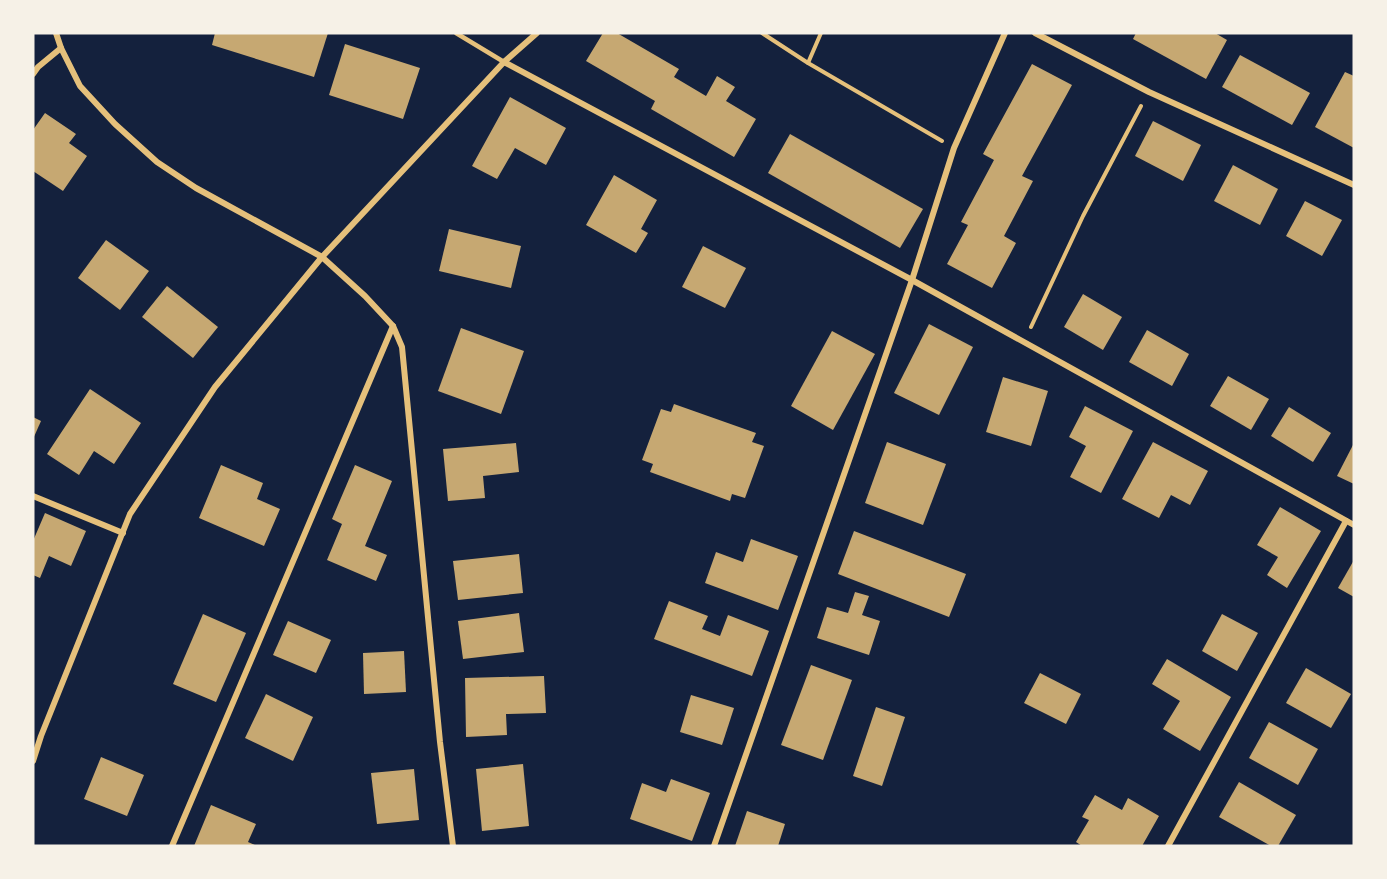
<svg xmlns="http://www.w3.org/2000/svg" width="1387" height="879" viewBox="0 0 1387 879" font-family="Roboto,sans-serif">
<style>
.building{fill:#c6a872}
.lines{fill:none;stroke-linecap:round;stroke-linejoin:round}
.path{stroke:#e5c07b;stroke-width:4}
.service{stroke:#e5c07b;stroke-width:4.5}
.minor{stroke:#e5c07b;stroke-width:6}
</style>
<rect width="100%" height="100%" fill="#14213d"/>
<g class="building">
<path d="M215,33H328L314,77L212,45Z"/>
<path d="M603,33H617L679,69L674,77L706,96L717,76L735,87L726,101L756,119L734,157L651,109L655,101L586,61Z"/>
<path d="M1136,33H1215L1227,40L1206,79L1133,39Z"/>
<path d="M345,44L420,68L403,119L329,95Z"/>
<path d="M1240,55L1310,93L1292,125L1222,87Z"/>
<path d="M1032,64L1072,85L1022,176L1033,181L1004,236L1016,243L992,288L947,264L968,225L961,222L994,160L983,154Z"/>
<path d="M1345,72L1354,76V148L1315,127Z"/>
<path d="M510,97L566,128L546,165L515,148L497,179L472,166Z"/>
<path d="M45,113L76,134L69,143L87,156L63,191L33,171V130Z"/>
<path d="M1153,121L1201,145L1183,181L1135,156Z"/>
<path d="M790,134L923,209L900,248L768,173Z"/>
<path d="M1233,165L1278,189L1260,225L1214,201Z"/>
<path d="M614,175L657,200L641,229L648,233L636,253L586,225Z"/>
<path d="M1305,201L1342,220L1322,256L1286,236Z"/>
<path d="M449,229L521,246L511,288L439,271Z"/>
<path d="M106,240L149,271L120,310L78,278Z"/>
<path d="M703,246L746,268L725,308L682,287Z"/>
<path d="M167,286L218,327L193,358L142,317Z"/>
<path d="M1083,294L1122,317L1103,350L1064,327Z"/>
<path d="M929,324L973,347L939,415L894,393Z"/>
<path d="M461,328L524,351L501,414L438,391Z"/>
<path d="M1147,330L1189,354L1172,386L1129,362Z"/>
<path d="M832,331L875,354L833,430L791,406Z"/>
<path d="M1228,376L1269,399L1251,430L1210,406Z"/>
<path d="M1003,377L1048,391L1031,446L986,432Z"/>
<path d="M90,389L141,423L114,464L94,451L79,475L47,454Z"/>
<path d="M674,404L756,433L752,442L764,446L745,498L732,494L730,501L650,472L653,464L642,460L661,409L671,412Z"/>
<path d="M1085,406L1133,431L1101,493L1070,477L1086,446L1069,437Z"/>
<path d="M1289,407L1331,433L1313,462L1271,436Z"/>
<path d="M33,417L41,421L33,439Z"/>
<path d="M887,442L946,464L923,525L865,503Z"/>
<path d="M1153,442L1208,471L1190,505L1171,495L1159,518L1122,499Z"/>
<path d="M516,443L519,472L483,476L485,498L448,501L443,449Z"/>
<path d="M1354,443V484L1337,476Z"/>
<path d="M221,465L263,483L257,499L280,509L264,546L199,518Z"/>
<path d="M355,465L392,481L365,546L387,555L376,581L327,560L342,524L332,519Z"/>
<path d="M1280,507L1321,531L1287,588L1267,575L1278,557L1257,545Z"/>
<path d="M45,513L86,531L71,566L49,556L40,578L33,575V541Z"/>
<path d="M854,531L966,574L949,617L838,574Z"/>
<path d="M751,539L798,556L778,610L705,583L716,552L743,562Z"/>
<path d="M519,554L523,593L458,600L453,561Z"/>
<path d="M1354,560V597L1338,588Z"/>
<path d="M855,592L869,596L862,615L880,621L869,655L817,638L827,607L848,613Z"/>
<path d="M669,601L708,616L702,629L720,636L728,615L769,631L752,676L654,639Z"/>
<path d="M519,613L524,652L463,659L458,621Z"/>
<path d="M203,614L246,633L216,702L173,684Z"/>
<path d="M1222,614L1258,633L1237,671L1202,651Z"/>
<path d="M288,621L331,640L316,673L273,655Z"/>
<path d="M404,651L406,692L364,694L363,653Z"/>
<path d="M1167,659L1231,697L1200,751L1163,729L1180,701L1152,684Z"/>
<path d="M811,665L852,680L823,760L781,745Z"/>
<path d="M1306,668L1351,694L1331,728L1286,703Z"/>
<path d="M1040,673L1081,694L1066,724L1024,703Z"/>
<path d="M544,676L546,713L506,714L507,735L466,737L465,678Z"/>
<path d="M266,694L313,717L293,761L245,738Z"/>
<path d="M691,695L734,708L722,745L680,732Z"/>
<path d="M876,707L905,717L882,786L853,776Z"/>
<path d="M1269,722L1318,749L1298,785L1249,758Z"/>
<path d="M101,757L144,775L127,816L84,799Z"/>
<path d="M523,764L529,826L482,831L476,769Z"/>
<path d="M414,769L419,820L377,824L371,773Z"/>
<path d="M671,779L710,793L692,841L630,819L642,783L666,792Z"/>
<path d="M1239,782L1296,815L1278,846H1271L1219,817Z"/>
<path d="M1095,795L1122,810L1128,798L1159,816L1142,846H1082L1076,842L1089,820L1082,817Z"/>
<path d="M211,805L256,824L248,842L257,846H194Z"/>
<path d="M747,811L785,824L778,846H735Z"/>
</g>
<g class="lines">
<g class="path">
<path d="M762,33L808,63L942,141"/>
<path d="M808,63L821,33"/>
<path d="M1031,327L1083,216L1141,106"/>
</g>
<path class="service" d="M456,33L504,62"/>
<g class="minor">
<path d="M56,33L61,48L80,86L115,124L157,162L196,188L322,257L365,296L393,326L402,347L440,742L453,846"/>
<path d="M1035,33L1149,92L1354,185"/>
<path d="M504,62L912,280L1354,525"/>
<path d="M33,74L38,67L61,48"/>
<path d="M33,496L123,533"/>
<path d="M33,761L41,736L130,514L215,387L322,257L504,62L537,33"/>
<path d="M172,846L393,326"/>
<path d="M714,846L912,280L954,148L1005,33"/>
<path d="M1168,846L1346,521"/>
</g>
</g>
<rect width="1387" height="879" fill="none" stroke="#f6f1e7" stroke-width="69"/>
</svg>
